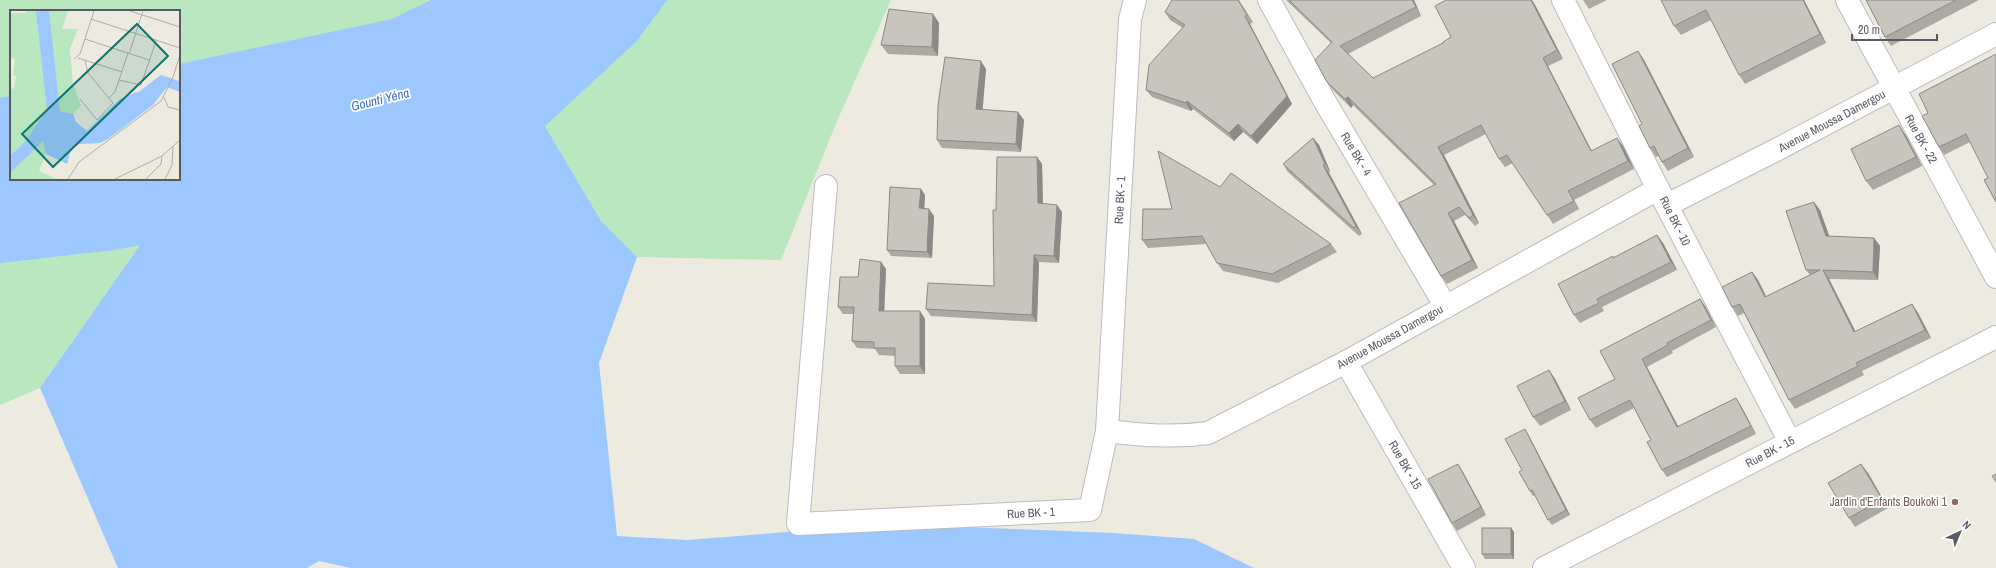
<svg xmlns="http://www.w3.org/2000/svg" width="1996" height="568" viewBox="0 0 1996 568" font-family="'Archivo Narrow',sans-serif">
<style>
.green{fill:#b9e7bf;fill-rule:evenodd}
.water{fill:#9cc7ff}
.lines{fill:none;stroke-linecap:round;stroke-linejoin:round}
.street-casing{stroke:#babcc2;stroke-width:24}
.street{stroke:#fff;stroke-width:22}
.wall{fill:#aba9a2}
.shaded-wall{fill:#8b8a84}
.building{fill:#c7c5bc;stroke:#8b8a84}
.education-dot{fill:#8d6e63;stroke:#fff;stroke-width:1.5}
.labels{text-anchor:middle;stroke-width:3.5;stroke-linejoin:round;paint-order:stroke}
.street-label{font-size:12px;fill:#585b61;stroke:#fff}
.education-label{font-size:12px;fill:#785e54;stroke:#fff;text-anchor:end}
.water-label{font-size:13px;font-style:italic;fill:#386bc9;stroke:#fff}
.inset-road{fill:none;stroke:#adada9;stroke-width:1}
.view{fill:#0f766e;fill-opacity:0.15;stroke:#0f766e;stroke-width:2}
.inset-edge{fill:none;stroke:#585b61;stroke-width:2}
</style>
<rect width="100%" height="100%" fill="#edebdf"/>
<path class="green" d="M0,0H891L837,121L781,260L637,257L601,221L545,126L140,245L40,388L0,405ZM11,11H179V179H11Z"/>
<path class="water" d="M431,0H667L637,41L545,126L601,221L637,257L599,363L617,536L687,540L890,524L1113,533L1194,539L1254,568H351L319,561L307,568H118L40,388L140,245L114,250L0,263V98L11,96V179H179V64L392,19Z"/>
<g class="lines">
<g class="street-casing">
<g id="street">
<path d="M1269,0L1324,100L1446,307"/>
<path d="M1563,0L1658,189L1790,442"/>
<path d="M1847,0L1996,277"/>
<path d="M826,186L798,524L1090,510L1107,431L1130,19L1135,0"/>
<path d="M1667,205L1778,149L1996,34"/>
<path d="M1346,362L1464,568"/>
<path d="M1107,431C1141,435 1173,438 1208,433L1346,362L1658,189"/>
<path d="M1544,568L1996,337"/>
</g>
</g>
<use href="#street" class="street"/>
</g>
<g class="wall">
<path d="M1239,0L1253,22L1250,24L1292,104L1257,144L1243,132L1234,141L1193,109L1191,111L1152,97L1146,90L1183,28L1170,20L1165,12Z"/>
<path d="M1286,0H1414L1421,16L1348,54L1373,78L1534,3L1563,59L1548,66L1592,151L1623,146L1634,169L1574,200L1579,209L1553,224L1513,163L1505,167L1499,159L1486,134L1444,155L1479,223L1475,226L1465,215L1454,221L1478,268L1447,284L1441,276L1434,185L1353,105L1351,108L1333,90L1327,82L1331,43Z"/>
<path d="M1583,0H1607L1589,9Z"/>
<path d="M1661,0H1804L1826,43L1745,84L1739,75L1711,20L1681,35L1674,26Z"/>
<path d="M1866,0H1979L1891,46L1885,37Z"/>
<path d="M933,14L939,23L938,56L888,54L881,45Z"/>
<path d="M1638,51L1644,60L1694,157L1668,171L1662,162L1659,156L1656,157L1650,148L1642,124Z"/>
<path d="M1996,54V203L1984,180L1988,178L1970,142L1944,155L1939,147Z"/>
<path d="M986,69L982,109L1024,120L1021,152L942,148L937,140Z"/>
<path d="M1905,134L1922,166L1873,190L1866,181Z"/>
<path d="M1313,138L1319,145L1330,171L1329,173L1362,234L1359,236L1288,172L1283,164Z"/>
<path d="M1037,157L1042,164L1043,204L1062,212L1059,263L1039,262L1037,322L931,316L926,309L994,286Z"/>
<path d="M1220,187L1331,244L1337,252L1278,283L1223,271L1217,263L1206,244L1148,248L1142,240L1172,209Z"/>
<path d="M921,189L925,195L924,209L934,216L932,258L891,256L887,250Z"/>
<path d="M1820,210L1829,236L1874,238L1880,246L1878,280L1829,279L1856,332L1912,304L1918,313L1931,338L1862,371L1864,375L1795,409L1789,400L1744,313L1738,316L1732,307L1752,272L1758,280L1766,297L1810,275L1806,270Z"/>
<path d="M1657,235L1663,243L1677,270L1602,307L1604,311L1580,323L1574,315Z"/>
<path d="M881,262L886,269L884,311H920L925,319V374H900L895,366V356L879,355L875,349L857,348L852,341L853,314H843L838,307L858,277Z"/>
<path d="M1700,299L1705,306L1716,327L1672,351L1673,353L1647,367L1678,426L1741,406L1756,434L1667,477L1662,470L1651,440L1634,408L1596,428L1590,420L1615,379Z"/>
<path d="M1549,370L1555,379L1571,410L1540,426L1533,417Z"/>
<path d="M1528,434L1570,515L1552,525L1548,520L1535,495L1533,496L1530,491L1522,470Z"/>
<path d="M1463,472L1486,515L1457,531L1452,523Z"/>
<path d="M1868,473L1888,508L1855,527L1849,518Z"/>
<path d="M1511,528L1514,532V559H1485L1482,554Z"/>
</g>
<g class="shaded-wall">
<path d="M1412,0H1414L1421,16L1416,7Z"/>
<path d="M1531,0H1532L1534,3L1563,59L1557,50Z"/>
<path d="M1803,0H1804L1826,43L1820,34Z"/>
<path d="M933,14L939,23L938,56L932,47Z"/>
<path d="M1245,16L1250,24L1292,104L1257,144L1251,136Z"/>
<path d="M1638,51L1644,60L1694,157L1688,148Z"/>
<path d="M1543,58L1548,66L1596,160L1591,151Z"/>
<path d="M981,61L986,69L982,117L976,109Z"/>
<path d="M1348,97L1353,105L1351,108L1345,99Z"/>
<path d="M1187,101L1193,109L1191,111L1186,103Z"/>
<path d="M1018,112L1024,120L1021,152L1016,144Z"/>
<path d="M1238,124L1243,132L1234,141L1229,133Z"/>
<path d="M1899,125L1905,134L1922,166L1916,157Z"/>
<path d="M1313,138L1319,145L1330,171L1325,164Z"/>
<path d="M1617,138L1623,146L1634,169L1628,161Z"/>
<path d="M1438,147L1444,155L1479,223L1473,215Z"/>
<path d="M1037,157L1042,164L1043,211L1038,203Z"/>
<path d="M1323,165L1329,173L1362,234L1356,226Z"/>
<path d="M921,189L925,195L924,215L919,208Z"/>
<path d="M1568,191L1574,200L1579,209L1574,201Z"/>
<path d="M1814,202L1820,210L1832,244L1826,236Z"/>
<path d="M1057,205L1062,212L1059,263L1054,256Z"/>
<path d="M929,209L934,216L932,258L927,252Z"/>
<path d="M1448,213L1454,221L1478,268L1472,260Z"/>
<path d="M1657,235L1663,243L1677,270L1671,262Z"/>
<path d="M1874,238L1880,246L1878,280L1873,272Z"/>
<path d="M1034,255L1039,262L1037,322L1032,315Z"/>
<path d="M881,262L886,269L884,318L879,311Z"/>
<path d="M1823,270L1829,279L1860,341L1854,332Z"/>
<path d="M1752,272L1758,280L1771,306L1765,297Z"/>
<path d="M1700,299L1705,306L1716,327L1711,320Z"/>
<path d="M1912,304L1918,313L1931,338L1925,330Z"/>
<path d="M920,311L925,319V374L920,366Z"/>
<path d="M1642,359L1647,367L1682,434L1677,427Z"/>
<path d="M1549,370L1555,379L1571,410L1565,401Z"/>
<path d="M1736,398L1741,406L1756,434L1751,426Z"/>
<path d="M1525,429L1528,434L1570,515L1566,510Z"/>
<path d="M1458,464L1463,472L1486,515L1481,507Z"/>
<path d="M1861,464L1868,473L1888,508L1882,499Z"/>
<path d="M1511,528L1514,532V559L1511,554Z"/>
</g>
<g class="building">
<path d="M1172,0H1238L1247,15L1245,16L1287,96L1251,136L1238,124L1229,133L1187,101L1186,103L1146,90L1149,65L1185,25L1165,12Z"/>
<path d="M1289,0H1412L1416,7L1340,46L1373,78L1443,43V42L1451,37L1435,6L1446,0H1531L1557,50L1543,58L1591,151L1617,138L1628,161L1568,191L1574,201L1547,215L1507,155L1499,159L1481,125L1438,147L1473,215L1469,218L1459,207L1448,213L1472,260L1441,276L1399,203L1436,184L1348,97L1345,99L1327,82L1315,60L1332,42Z"/>
<path d="M1661,0H1803L1820,34L1739,75L1706,10L1674,26Z"/>
<path d="M1866,0H1956L1885,37Z"/>
<path d="M889,9L933,14L932,47L881,45Z"/>
<path d="M1638,51L1688,148L1662,162L1654,146L1650,148L1639,126L1642,124L1612,64Z"/>
<path d="M1996,54V202L1984,180L1988,178L1966,134L1939,147L1922,116L1928,113L1919,94Z"/>
<path d="M945,57L981,61L976,109L1018,112L1016,144L937,140L938,105Z"/>
<path d="M1899,125L1916,157L1866,181L1851,149Z"/>
<path d="M1313,138L1325,164L1323,165L1356,226L1354,228L1283,164Z"/>
<path d="M1158,151L1220,187L1231,173L1331,244L1272,274L1217,263L1202,236L1142,240L1143,209H1172Z"/>
<path d="M997,157H1037L1038,203L1057,205L1054,256L1034,255L1032,315L926,309L928,283L994,286L993,210H996Z"/>
<path d="M890,187L921,189L919,208L929,209L927,252L887,250Z"/>
<path d="M1814,202L1826,236L1874,238L1873,272L1823,270L1854,332L1912,304L1925,330L1856,363L1858,366L1789,400L1740,304L1732,307L1722,287L1752,272L1765,297L1820,270H1806L1786,211Z"/>
<path d="M1657,235L1671,262L1597,299L1599,303L1574,315L1558,284L1613,256V258Z"/>
<path d="M860,259L881,262L879,311H920V366H895V348H874V342L852,341L854,307H838L840,277H858Z"/>
<path d="M1700,299L1711,320L1667,343L1668,345L1642,359L1677,427L1736,398L1751,426L1662,470L1647,442L1651,440L1630,400L1590,420L1578,398L1615,379L1600,351Z"/>
<path d="M1549,370L1565,401L1533,417L1517,386Z"/>
<path d="M1525,429L1566,510L1548,520L1532,490L1530,491L1519,472L1522,470L1505,439Z"/>
<path d="M1458,464L1481,507L1452,523L1428,479Z"/>
<path d="M1861,464L1882,499L1849,518L1828,483Z"/>
<path d="M1996,474V482L1992,476Z"/>
<rect x="1482" y="528" width="29" height="26"/>
</g>
<circle class="education-dot" cx="1955" cy="502" r="4"/>
<g class="labels">
<g class="street-label">
<text transform="translate(1832 121) rotate(-28)" y="4">Avenue Moussa Damergou</text>
<text transform="translate(1921 139) rotate(61)" y="4">Rue BK - 22</text>
<text transform="translate(1356 154) rotate(59)" y="4">Rue BK - 4</text>
<text transform="translate(1120 200) rotate(-87)" y="4">Rue BK - 1</text>
<text transform="translate(1675 221) rotate(63)" y="4">Rue BK - 10</text>
<text transform="translate(1390 337) rotate(-29)" y="4">Avenue Moussa Damergou</text>
<text transform="translate(1770 452) rotate(-28)" y="4">Rue BK - 15</text>
<text transform="translate(1405 465) rotate(60)" y="4">Rue BK - 15</text>
<text transform="translate(1031 513) rotate(-3)" y="4">Rue BK - 1</text>
</g>
<g class="education-label">
<text x="1947" y="506">Jardin d'Enfants Boukoki 1</text>
</g>
<g class="water-label">
<text transform="translate(380 99) rotate(-14)" y="5">Gounti Yéna</text>
</g>
</g>
<g transform="translate(10 10)">
<rect width="170" height="170" fill="#edebdf"/>
<path d="M15,1H58L52,19H68L60,39L63,74L71,96L63,104L50,101L33,131L36,144L29,161L46,169H0V78L4,79L6,66L3,65L5,49L0,48V3H16Z" fill="#b9e7bf"/>
<path d="M26,1H39L50,101L63,104L66,112L77,121L110,89L130,81L151,65L169,71L170,82L157,77L143,95L98,129L90,133L69,134L61,139L57,154L36,144L33,131L0,163V146L16,131L37,99Z" fill="#9cc7ff"/>
<path class="inset-road" d="M120,1L170,17M81,9L170,38M75,29L139,50M119,44L133,1M68,48L112,62M64,49L70,44L84,1M109,70L131,75L146,31M154,87L158,97L170,100M99,88L105,82L118,43M70,89L87,110L103,93L78,63L75,51M58,169L69,152L151,91L163,67L170,45M105,169L152,146L170,130M136,169L151,154L152,146M155,169L162,155L163,137"/>
<path class="view" d="M127,14L158,46L43,157L12,124Z"/>
<rect width="170" height="170" class="inset-edge"/>
</g>
<g transform="translate(1960 532) rotate(44)" stroke="#ffffff" stroke-width="3" paint-order="stroke">
<path d="M0-3L7 15L0 10L-7 15Z" fill="#585b61"/>
<text y="-6" font-size="11" font-weight="bold" text-anchor="middle" fill="#585b61">N</text>
</g>
<path d="M1852 34v6h85v-6" fill="none" stroke="#585b61" stroke-width="2"/>
<text x="1858" y="34" font-size="12" fill="#585b61" stroke="#ffffff" stroke-width="3" paint-order="stroke">20 m</text>
</svg>
